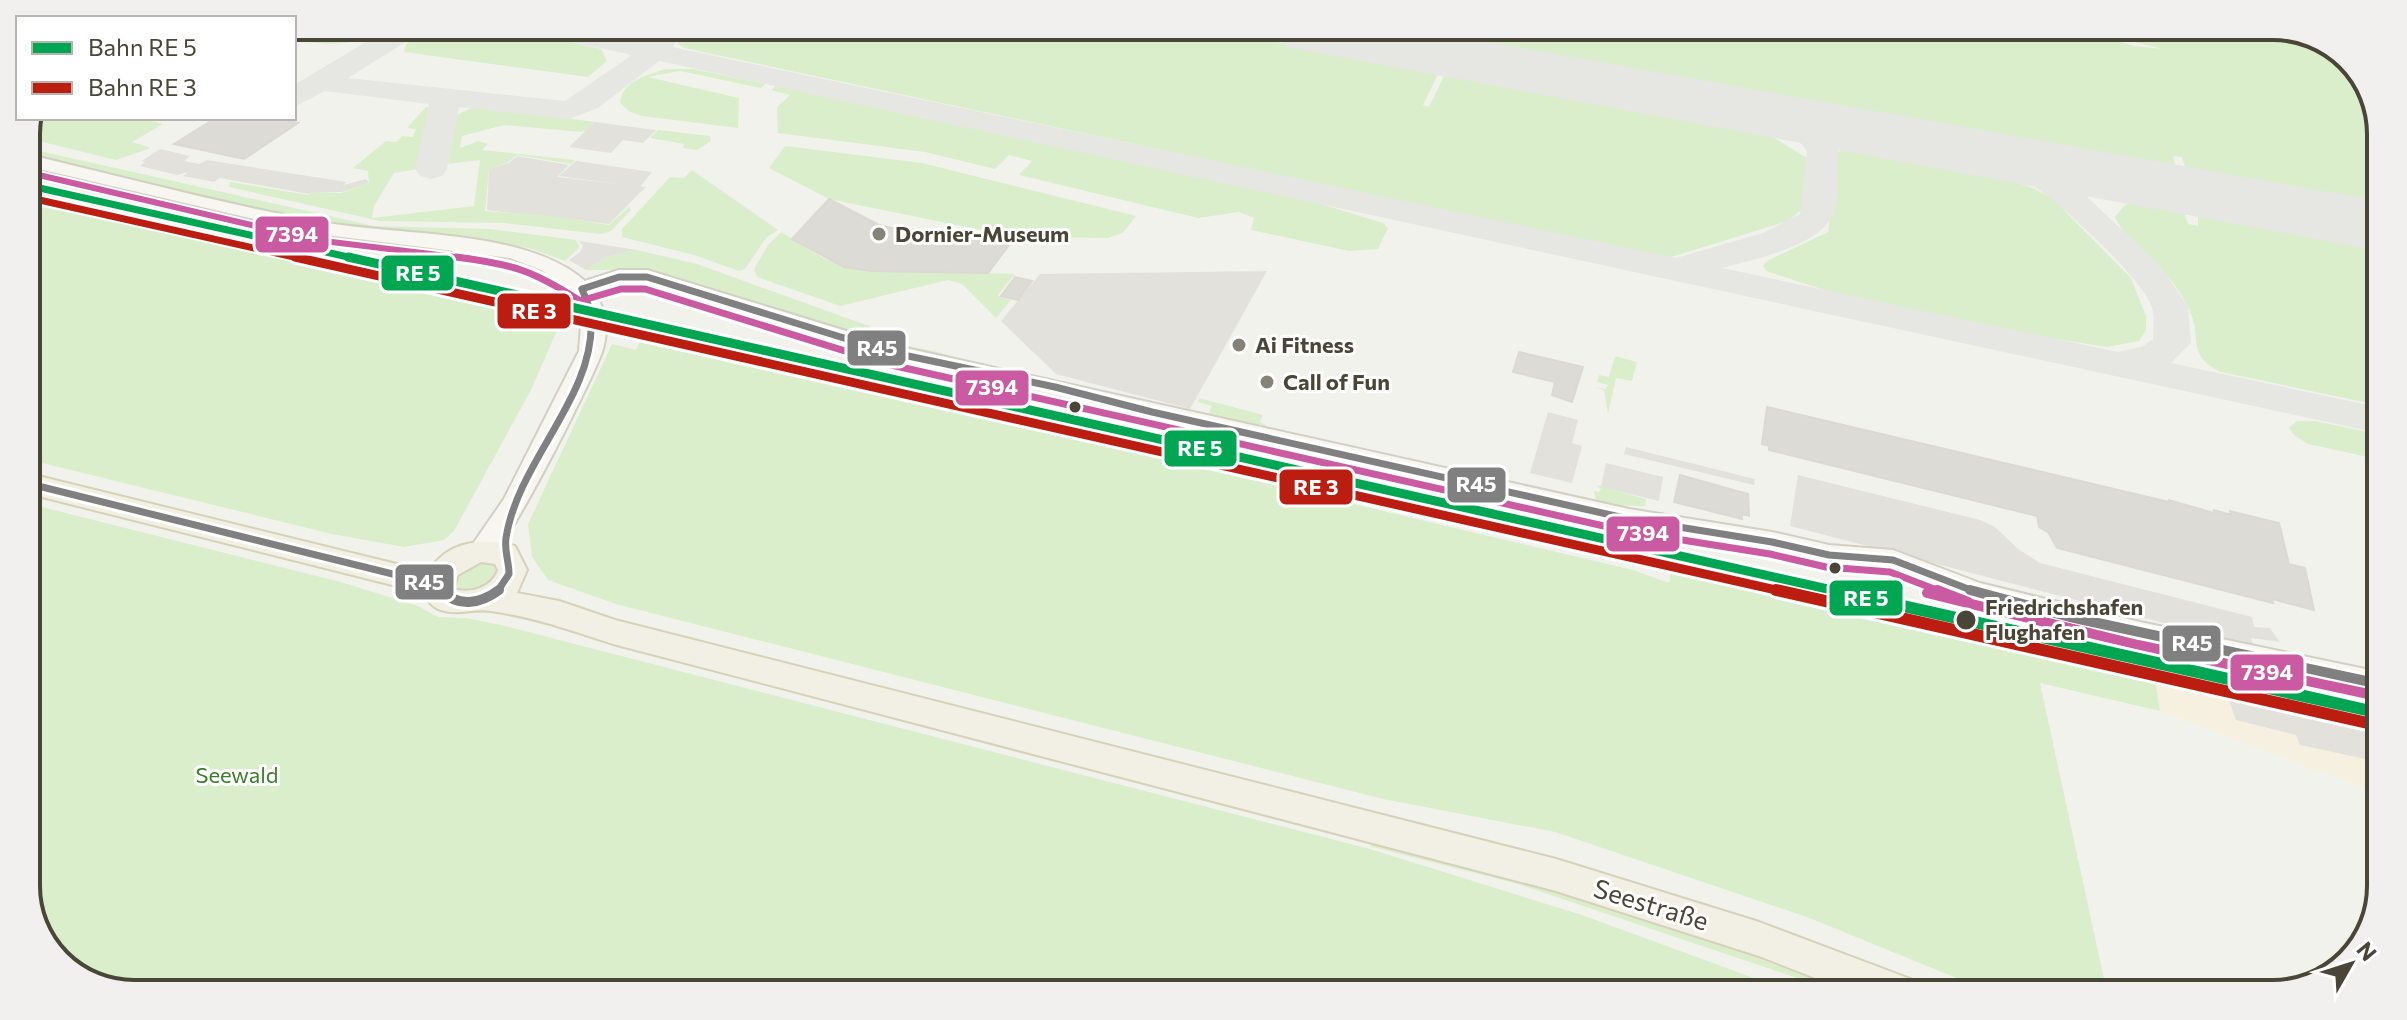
<svg xmlns="http://www.w3.org/2000/svg" width="2407" height="1020" viewBox="0 0 2407 1020" font-family="Commissioner,sans-serif">
<style>
.commercial{fill:#f5f0e0}
.industrial{fill:#e2e1db}
.green{fill:#daeecc}
.parking{fill:#e2e1dc}
.lines{fill:none;stroke-linecap:round;stroke-linejoin:round}
.taxiway{fill:#e6e6e3;fill-rule:evenodd}
.runway{fill:#e6e6e3;fill-rule:evenodd}
.building{fill:#dcdbd5;stroke:#dbd9d2;stroke-width:2}
.secondary-casing{stroke:#d2d0c3;stroke-width:4}
.primary-casing{stroke:#d5d2b9;stroke-width:4}
.secondary{fill:#f7f6f0;fill-rule:evenodd}
.primary{fill:#f2f0e4;fill-rule:evenodd}
.bus-1-far1-casing{stroke:#fff;stroke-width:13}
.bus-1-casing{stroke:#fff;stroke-width:16}
.bus-2-far2-casing{stroke:#fff;stroke-width:10}
.bus-2-far1-casing{stroke:#fff;stroke-width:13}
.bus-2-casing{stroke:#fff;stroke-width:16}
.bus-1-far1{stroke:#808080;stroke-width:7}
.bus-1{stroke:#808080;stroke-width:10}
.bus-2-far2{stroke:#ca5ba2;stroke-width:6}
.bus-2-far1{stroke:#ca5ba2;stroke-width:7}
.bus-2{stroke:#ca5ba2;stroke-width:10}
.rail-1-far2-casing{stroke:#fff;stroke-width:11}
.rail-1-far1-casing{stroke:#fff;stroke-width:15}
.rail-1-casing{stroke:#fff;stroke-width:18}
.rail-2-far2-casing{stroke:#fff;stroke-width:11}
.rail-2-far1-casing{stroke:#fff;stroke-width:15}
.rail-2-casing{stroke:#fff;stroke-width:18}
.rail-1-far2{stroke:#00a651;stroke-width:7}
.rail-1-far1{stroke:#00a651;stroke-width:9}
.rail-1{stroke:#00a651;stroke-width:12}
.rail-2-far2{stroke:#bb1e10;stroke-width:7}
.rail-2-far1{stroke:#bb1e10;stroke-width:9}
.rail-2{stroke:#bb1e10;stroke-width:12}
.poi-dot{fill:#858277;stroke:#fff;stroke-width:3}
.bus-dot{fill:#4a4637;stroke:#fff;stroke-width:3}
.labels{text-anchor:middle;stroke-width:6;stroke-linejoin:round;paint-order:stroke}
.poi-label{font-size:22px;font-weight:bold;fill:#4a4637;stroke:#fff;text-anchor:start}
.stop-label{font-size:22px;font-weight:bold;fill:#4a4637;stroke:#fff;text-anchor:start}
.park-label{font-size:22px;fill:#3a7f27;stroke:#fff}
.near-street-label{font-size:26px;fill:#4a4637;stroke:#fff}
.rim{fill:none;stroke:#4a4637;stroke-width:4}
.line-badge{stroke:#fff;stroke-width:3}
.badge-label{font-size:22px;text-anchor:middle;font-weight:bold;fill:#fff}
</style>
<rect width="100%" height="100%" fill="#f2f2ed"/>
<path class="commercial" d="M2154,672L2375,722L2374,792L2160,711Z"/>
<path class="industrial" d="M517,156L569,165L557,177L646,187L609,224L487,210L489,169L509,163Z"/>
<g class="green">
<path d="M294,27H386C351,47 333,46 294,40Z"/>
<path d="M434,27H507L601,49L607,61L588,77L404,52L406,44Z"/>
<path d="M685,28L1211,30L1439,72L1423,105L1429,107L1445,74L1768,134L1807,158L1802,209L1788,221L1668,258L684,48L678,44L677,38Z"/>
<path d="M1412,31L2090,33L2134,46L2162,49L2100,33L2198,34L2200,43L2202,34H2254L2276,39L2346,59L2359,69L2381,126L2380,204L2186,170L2182,157L2173,156L2176,168Z"/>
<path d="M665,69H693L765,84L761,88L680,71L648,77L739,98L738,128L642,116L630,112L620,103C622,80 647,76 665,69Z"/>
<path d="M776,86L1318,203L1383,223L1388,228L1378,249L1349,251L1251,230L1254,218L1239,212L1198,218L1019,175L1032,161L1009,155L995,169L925,152L778,133L777,107L790,95L771,90Z"/>
<path d="M475,106L595,122L586,131L580,132L504,125L462,136L460,148L478,141L488,144L482,150L575,160L571,164L517,155L507,163L489,169L485,211L545,215L609,225L629,207L631,210L611,231L601,234L504,223L380,221L229,187L230,182L308,195L313,192L341,193L369,183L368,171L353,168L386,141L396,142L402,136L413,137L416,129L407,128L426,107H432L418,169L394,173L374,206L372,218L474,206L480,160L448,164L457,115Z"/>
<path d="M30,118H141L163,124L132,142L151,148L116,160L26,138Z"/>
<path d="M658,130L710,136L711,141L697,150L683,148L684,144L650,138Z"/>
<path d="M785,146L922,163L1136,216L1123,233L1108,238L1015,237L829,199L769,168Z"/>
<path d="M26,148L374,226L490,229L576,240L580,247L565,261L529,248L320,224L26,156Z"/>
<path d="M1845,149L1997,176L2033,188L2052,198L2131,278L2146,316V330L2139,341L2107,347L2030,335L1831,292L1766,271L1763,265L1769,260L1828,232L1838,152Z"/>
<path d="M692,170L778,230L766,238L745,269L739,271L694,255L622,237V229L670,177L684,178Z"/>
<path d="M2133,202L2184,212L2188,224L2198,226V214L2380,247L2378,405L2221,372C2185,355 2203,337 2189,310C2184,299 2177,287 2169,278C2152,256 2126,242 2115,217L2124,206Z"/>
<path d="M26,204L533,309L562,319L531,390L454,531L444,540L404,547L332,534L26,459Z"/>
<path d="M781,232L825,259L857,269L1015,274L997,296L1011,300L996,318L962,284L948,280L840,306L757,277L754,269L768,245Z"/>
<path d="M637,250L697,264L869,326C891,350 935,346 963,361L962,364L616,270H586L606,257Z"/>
<path d="M642,336L1633,570L1669,583L1673,562L1883,608L1884,611L1940,623L1943,633L2049,658L2048,649L2154,672L2160,711L2040,683L2107,993H1993L1807,917L1555,832L1383,799L616,604L548,580L532,557L528,524L612,344L636,350Z"/>
<path d="M1615,356L1637,362L1632,381L1616,378L1608,414L1604,390L1593,387L1606,389L1608,385L1597,382L1599,375L1609,377Z"/>
<path d="M1199,398L1263,415L1260,422L1269,427L1208,415L1212,406L1198,402Z"/>
<path d="M2297,421H2315L2378,434L2377,459L2308,444L2295,436L2289,428Z"/>
<path d="M1596,485L1646,499L1645,506L1606,505L1596,500L1594,491L1599,492L1601,489Z"/>
<path d="M26,503L341,582L418,606L438,617L466,618L501,625L1370,849L1582,915L1792,992L93,986L48,951L26,894Z"/>
<path d="M485,561L506,572L496,587L454,596L449,577L453,572Z"/>
<path d="M1383,841L1552,885L1869,993L1839,992L1518,884L1369,846Z"/>
</g>
<g class="parking">
<path d="M595,122L656,130L643,143L623,140L611,153L569,147Z"/>
<path d="M160,149L190,156L184,161L199,164L207,160L346,182L344,185L366,179L369,183L342,192H313L309,194L220,178L214,182L183,176L188,172L177,175L140,166L145,162L142,161Z"/>
<path d="M576,161L652,172L640,187L559,176Z"/>
<path d="M579,241L637,250L606,257L586,270L569,260L580,252L583,246Z"/>
<path d="M1267,271L1190,409L1056,374L1001,321L1040,274Z"/>
<path d="M1548,412L1578,420L1572,443L1582,446L1572,483L1530,473Z"/>
<path d="M1626,447L1755,479L1754,485L1624,454Z"/>
<path d="M1606,463L1663,477L1659,501L1601,487Z"/>
<path d="M1798,475L1980,520L1995,527L2018,549L2040,563L2252,617L2254,627L2270,628L2280,642L2251,638L2253,646L1790,526Z"/>
<path d="M2227,695L2375,727V761L2300,745L2296,735L2236,720Z"/>
</g>
<g class="lines">
<path class="taxiway" d="M391,27H424L420,33L348,78L565,101L632,55L535,34L532,27L583,28L646,41C656,31 662,28 676,31L680,37L672,47L1676,258L1763,233L1800,214L1807,151C1790,126 1757,129 1746,113L1750,107C1784,98 1821,124 1839,151C1837,171 1841,195 1833,214C1821,246 1752,260 1722,268L2118,352L2142,347L2153,339C2153,329 2155,317 2152,308C2144,279 2052,195 2025,180C2010,172 1980,168 1970,154L1975,147C2003,140 2038,161 2062,175C2081,168 2098,164 2118,169L2123,176L2118,183L2088,187V198L2160,265L2188,307L2191,343L2171,363L2378,407V433L659,61L598,108L569,119L459,107L447,169L442,176L431,179L420,176L415,169L429,104L325,91L294,107V85Z"/>
<path class="runway" d="M1274,30L1427,31L2380,201V251L1308,51L1284,45Z"/>
</g>
<g class="building">
<path d="M216,118H276L298,123L244,159L174,144Z"/>
<path d="M829,199L879,225L892,228L1015,237L988,273L872,271L844,267L792,239Z"/>
<path d="M1015,277L1032,281L1018,300L1001,296Z"/>
<path d="M1519,352L1583,367L1572,402L1552,395L1555,382L1513,372Z"/>
<path d="M1767,407L2169,502V500L2214,513V510L2231,515L2230,511L2279,523L2289,564L2305,568L2314,610L2272,599L2273,603L2057,548L2048,532L2039,527L2037,516L1769,450V446L1762,444Z"/>
<path d="M1680,475L1748,494L1749,516L1742,514V519L1674,502Z"/>
</g>
<g class="lines">
<g class="secondary-casing">
<path id="secondary" d="M26,154C123,177 219,203 316,221C396,237 523,227 585,281L619,270H647L892,345L1629,509L1772,532L1829,545L1893,550L1980,583L2140,622L2375,671V695L2140,644L1958,599L1890,570L1829,565L1772,552L1629,529L1152,420L1055,395L889,359L646,284H621L594,292C606,309 609,332 602,352C592,381 509,546 489,558C484,562 477,560 472,558L468,551L504,499L579,351L582,312L569,289L541,270L510,258L318,234L26,166Z"/>
</g>
<g class="primary-casing">
<path id="primary" d="M26,473L429,572C446,541 484,537 515,546L527,570L517,593L559,601L615,620L1556,859L1759,922L1913,980L1919,993L1851,992L1759,956L1556,891L613,644C573,631 533,617 491,611C474,608 459,616 441,610C432,607 428,601 424,593L26,493ZM481,562L495,564L498,570C492,588 470,594 453,589L458,575Z"/>
</g>
<use href="#secondary" class="secondary"/>
<use href="#primary" class="primary"/>
<g class="bus-1-far1-casing">
<g id="bus-1-far1">
<path d="M582,289L619,277H647L889,352L1055,387L1152,412L1629,519L1772,542L1829,555L1893,560L1976,592"/>
<path d="M26,483L437,585L442,592"/>
<path d="M497,592L509,574C509,561 504,551 506,538C518,460 596,396 591,318C591,308 585,298 582,289"/>
</g>
</g>
<g class="bus-1-casing">
<g id="bus-1">
<path d="M441,590C458,608 480,604 499,590"/>
<path d="M1970,590L2070,617L2375,683"/>
</g>
</g>
<g class="bus-2-far2-casing">
<path id="bus-2-far2" d="M26,172L315,240L472,259"/>
</g>
<g class="bus-2-far1-casing">
<path id="bus-2-far1" d="M456,257C511,264 533,270 580,301L621,289H645L887,364L1626,531L1770,554L1826,567L1890,572L1942,592"/>
</g>
<g class="bus-2-casing">
<g id="bus-2">
<path d="M1937,590L1968,602"/>
<path d="M1927,593L2138,645L2373,695"/>
</g>
</g>
<use href="#bus-1-far1" class="bus-1-far1"/>
<use href="#bus-1" class="bus-1"/>
<use href="#bus-2-far2" class="bus-2-far2"/>
<use href="#bus-2-far1" class="bus-2-far1"/>
<use href="#bus-2" class="bus-2"/>
<g class="rail-1-far2-casing">
<path id="rail-1-far2" d="M26,185L357,259"/>
</g>
<g class="rail-1-far1-casing">
<path id="rail-1-far1" d="M348,257L1841,592"/>
</g>
<g class="rail-1-casing">
<path id="rail-1" d="M1832,590L2375,712"/>
</g>
<g class="rail-2-far2-casing">
<path id="rail-2-far2" d="M26,197L303,259"/>
</g>
<g class="rail-2-far1-casing">
<path id="rail-2-far1" d="M295,257L1785,592"/>
</g>
<g class="rail-2-casing">
<path id="rail-2" d="M1776,590L2372,724"/>
</g>
<use href="#rail-1-far2" class="rail-1-far2"/>
<use href="#rail-1-far1" class="rail-1-far1"/>
<use href="#rail-1" class="rail-1"/>
<use href="#rail-2-far2" class="rail-2-far2"/>
<use href="#rail-2-far1" class="rail-2-far1"/>
<use href="#rail-2" class="rail-2"/>
</g>
<g class="poi-dot">
<circle cx="879" cy="234" r="8"/>
<circle cx="1239" cy="345" r="8"/>
<circle cx="1267" cy="382" r="8"/>
</g>
<g class="bus-dot">
<circle cx="1075" cy="407" r="7"/>
<circle cx="1835" cy="568" r="7"/>
<circle cx="1966" cy="620" r="11"/>
</g>
<g class="labels">
<g class="poi-label">
<text x="895" y="242">Dornier-Museum</text>
<text x="1255" y="353">Ai Fitness</text>
<text x="1283" y="390">Call of Fun</text>
</g>
<g class="stop-label">
<text x="1985" y="615">Friedrichshafen<tspan x="1985" dy="25">Flughafen</tspan></text>
</g>
<g class="park-label">
<text x="237" y="783">Seewald</text>
</g>
<g class="near-street-label">
<text transform="translate(1651 905) rotate(17)" y="9">Seestraße</text>
</g>
</g>
<path d="M0 0H2407V1020H0ZM134 40H2273A94 94 0 0 1 2367 134V886A94 94 0 0 1 2273 980H134A94 94 0 0 1 40 886V134A94 94 0 0 1 134 40Z" fill="#f1f0ef" fill-rule="evenodd"/>
<path class="rim" d="M134 40H2273A94 94 0 0 1 2367 134V886A94 94 0 0 1 2273 980H134A94 94 0 0 1 40 886V134A94 94 0 0 1 134 40Z"/>
<g class="line-badge">
<rect x="254" y="215" width="76" height="39" rx="8" fill="#ca5ba2"/>
<rect x="380" y="254" width="75" height="38" rx="8" fill="#00a651"/>
<rect x="496" y="292" width="76" height="38" rx="8" fill="#bb1e10"/>
<rect x="846" y="329" width="61" height="38" rx="8" fill="#808080"/>
<rect x="954" y="369" width="76" height="38" rx="8" fill="#ca5ba2"/>
<rect x="1163" y="429" width="75" height="39" rx="8" fill="#00a651"/>
<rect x="1446" y="466" width="61" height="38" rx="8" fill="#808080"/>
<rect x="1278" y="468" width="76" height="38" rx="8" fill="#bb1e10"/>
<rect x="1605" y="515" width="76" height="38" rx="8" fill="#ca5ba2"/>
<rect x="394" y="563" width="61" height="38" rx="8" fill="#808080"/>
<rect x="1828" y="579" width="76" height="38" rx="8" fill="#00a651"/>
<rect x="2161" y="624" width="61" height="39" rx="8" fill="#808080"/>
<rect x="2229" y="653" width="76" height="39" rx="8" fill="#ca5ba2"/>
</g>
<g class="badge-label">
<text x="292" y="242">7394</text>
<text x="418" y="281">RE 5</text>
<text x="534" y="319">RE 3</text>
<text x="877" y="356">R45</text>
<text x="992" y="395">7394</text>
<text x="1200" y="456">RE 5</text>
<text x="1476" y="492">R45</text>
<text x="1316" y="495">RE 3</text>
<text x="1643" y="541">7394</text>
<text x="424" y="590">R45</text>
<text x="1866" y="606">RE 5</text>
<text x="2192" y="651">R45</text>
<text x="2267" y="680">7394</text>
</g>
<rect x="16" y="16" width="280" height="104" fill="#ffffff" stroke="#b7b5af" stroke-width="2"/>
<rect x="32" y="42" width="40" height="12" fill="#00a651" stroke="#b7b5af" stroke-width="2"/>
<text x="88" y="56" font-size="24" fill="#4a4637">Bahn RE 5</text>
<rect x="32" y="82" width="40" height="12" fill="#bb1e10" stroke="#b7b5af" stroke-width="2"/>
<text x="88" y="96" font-size="24" fill="#4a4637">Bahn RE 3</text>
<g transform="translate(2351 964) rotate(51)" stroke="#ffffff" stroke-width="6" paint-order="stroke">
<path d="M0-6L14 30L0 20L-14 30Z" fill="#4a4637"/>
<text y="-12" font-size="22" font-weight="bold" text-anchor="middle" fill="#4a4637">N</text>
</g>
</svg>
